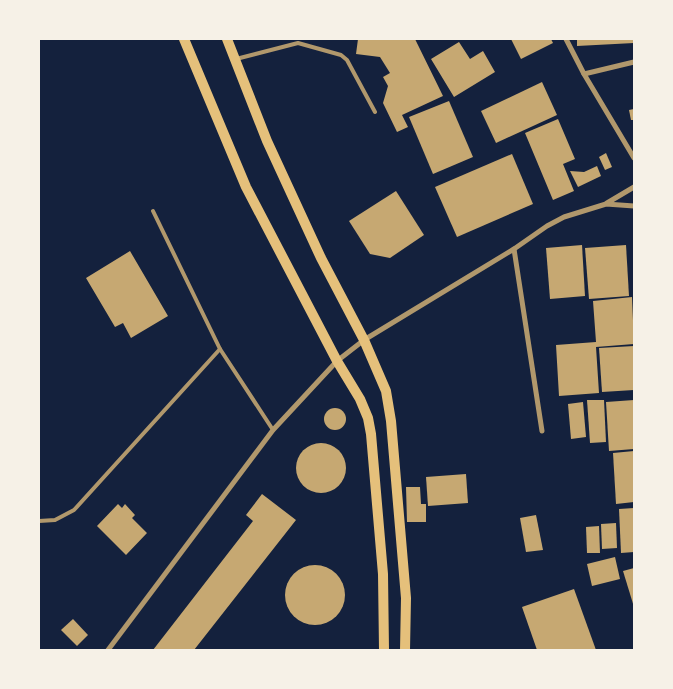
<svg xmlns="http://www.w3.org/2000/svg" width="673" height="689" viewBox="0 0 673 689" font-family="'Alegreya Sans',sans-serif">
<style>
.building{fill:#c6a872}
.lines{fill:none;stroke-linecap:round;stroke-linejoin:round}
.service{stroke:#b1986c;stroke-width:4}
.minor{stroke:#b1986c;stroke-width:5}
.secondary{stroke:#e5c07b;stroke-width:10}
</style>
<rect width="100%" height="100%" fill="#14213d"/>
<g class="building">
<path d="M358,39H415L443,96L402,115L408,127L397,132L383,103L388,86L383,77L390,73L380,57L356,54Z"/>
<path d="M511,39H551L553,43L521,59Z"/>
<path d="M577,39H634V43L577,46Z"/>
<path d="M459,42L470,59L483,51L495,72L454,97L431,59Z"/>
<path d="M542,82L557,115L496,143L481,111Z"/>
<path d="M449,101L473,157L433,174L409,117Z"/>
<path d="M634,109V120H631L629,110Z"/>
<path d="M558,119L575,159L563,164L574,191L553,200L525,133Z"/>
<path d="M606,153L612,167L605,170L599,157Z"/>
<path d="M512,154L533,204L457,237L435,187Z"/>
<path d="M597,166L601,176L578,187L570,171L584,172Z"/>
<path d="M396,191L424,235L390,258L370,254L349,221Z"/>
<path d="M582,245L585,296L550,299L546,248Z"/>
<path d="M626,245L629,296L589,299L585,248Z"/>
<path d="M130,251L168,316L131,338L123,323L115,327L86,278Z"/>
<path d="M632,297L634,344L596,347L599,393L559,396L556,345L596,342L593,301Z"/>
<path d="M634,346V390L602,392L599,348Z"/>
<path d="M587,400H604L606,442L590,443Z"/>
<path d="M634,400V449L609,451L606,402Z"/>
<path d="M583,402L586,437L571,439L568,404Z"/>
<circle cx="335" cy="419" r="11"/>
<circle cx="321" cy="468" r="25"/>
<path d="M634,451V502L616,504L613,453Z"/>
<path d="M466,474L468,503L428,506L426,477Z"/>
<path d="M406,487H420L421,504H426V522H407Z"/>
<path d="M262,494L296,520L194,650H153L253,521L246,515Z"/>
<path d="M118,504L122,508L125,504L135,515L132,518L147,533L126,555L97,526Z"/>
<path d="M634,508V552L621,553L619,509Z"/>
<path d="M536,515L543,550L526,552L520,518Z"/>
<path d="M616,523L617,548L602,549L601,524Z"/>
<path d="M599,526L600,553H587L586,527Z"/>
<path d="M615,557L620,579L592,586L587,564Z"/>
<circle cx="315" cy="595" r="30"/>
<path d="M634,568V607L623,571Z"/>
<path d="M574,589L596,650H537L522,607Z"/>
<path d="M73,619L88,635L77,646L61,630Z"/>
</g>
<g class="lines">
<g class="service">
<path d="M236,59L298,43L341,55L347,60L375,112"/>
<path d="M153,211L220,349L273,430"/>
<path d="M39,521L55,520L74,510L220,349"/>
</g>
<g class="minor">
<path d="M566,39L584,74L634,158"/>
<path d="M584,74L634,62"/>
<path d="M607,203L634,187"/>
<path d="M514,249L542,431"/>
<path d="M108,650L273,430L337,361L364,340L514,249L547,226L564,217L606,204L634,206"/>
</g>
<g class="secondary">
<path d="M184,39L246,187L337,361L360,399L368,418L371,434L383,574L384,650"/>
<path d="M227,39L267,141L321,258L364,340L386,391L391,421L406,598L405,650"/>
</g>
</g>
<rect width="673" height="689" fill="none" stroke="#f6f1e7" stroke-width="80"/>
</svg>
